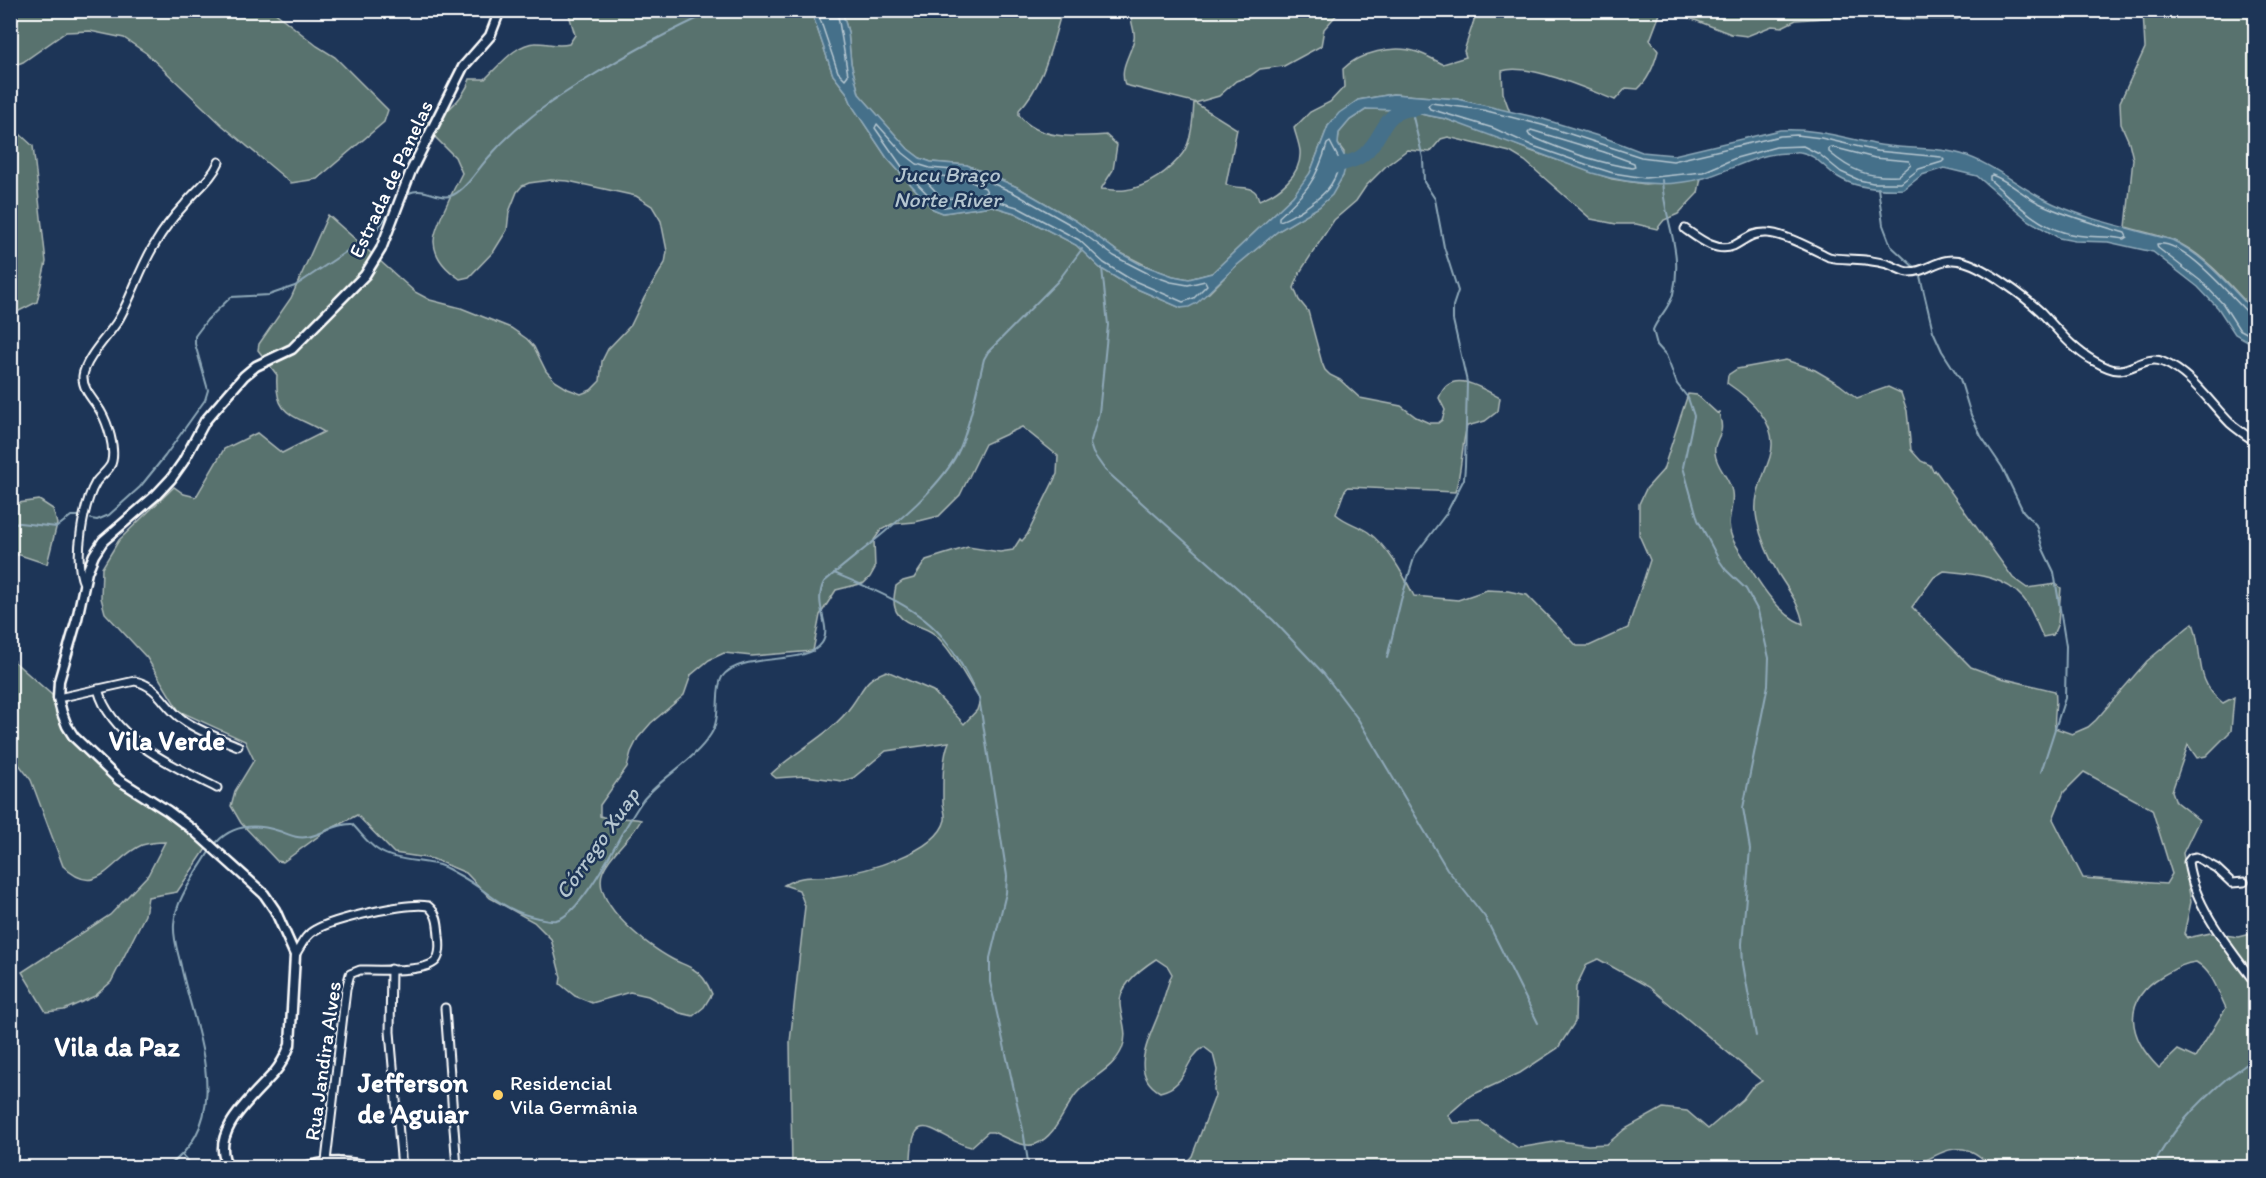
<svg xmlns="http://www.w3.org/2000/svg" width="2266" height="1178" viewBox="0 0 2266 1178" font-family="Itim,sans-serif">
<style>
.green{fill:#58726e;stroke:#acb8b6;stroke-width:1.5;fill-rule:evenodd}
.water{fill:#45708a;stroke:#8fa9b9;stroke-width:1.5}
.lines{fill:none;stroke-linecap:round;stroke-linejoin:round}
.shore{stroke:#b5c6d0;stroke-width:1.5}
.stream{stroke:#8fa9b9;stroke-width:2}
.river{stroke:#45708a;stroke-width:14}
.minor-casing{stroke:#fff;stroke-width:11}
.tertiary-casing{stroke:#fff;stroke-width:13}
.minor{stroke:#1d3557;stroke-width:7}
.tertiary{stroke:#1d3557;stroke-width:8}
.poi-dot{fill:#ffd166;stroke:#1d3557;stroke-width:2}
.labels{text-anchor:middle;stroke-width:5;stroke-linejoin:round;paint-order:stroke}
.street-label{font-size:21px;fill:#fff;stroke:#1d3557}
.poi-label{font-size:21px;fill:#fff;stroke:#1d3557;text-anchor:start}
.water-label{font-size:22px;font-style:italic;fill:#b5c6d0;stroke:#1d3557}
.district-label{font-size:27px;font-weight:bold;fill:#fff;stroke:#1d3557}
</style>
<rect width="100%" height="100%" fill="#1d3557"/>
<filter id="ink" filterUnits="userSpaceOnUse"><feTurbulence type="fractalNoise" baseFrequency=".0167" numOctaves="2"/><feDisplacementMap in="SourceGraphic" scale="12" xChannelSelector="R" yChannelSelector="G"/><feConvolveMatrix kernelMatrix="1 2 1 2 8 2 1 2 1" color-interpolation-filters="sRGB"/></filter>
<g filter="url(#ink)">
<g class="green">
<path d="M1688,10H1967V11L1966,15L1957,19H1903L1869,15L1796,20L1782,27L1772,26L1747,36L1731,34L1687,17Z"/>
<path d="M10,11H273L317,46L335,57L388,110L384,122L317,179L291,183L223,126L146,53L124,38L90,31L66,32L23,62L11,67Z"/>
<path d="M568,11H814V19L833,75L847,93L853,107L887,158L933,209L943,213L992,206L1015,213L1076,245L1100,268L1128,285L1181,308L1209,293L1236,266L1278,231L1319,207L1331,195L1343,176L1344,152L1338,144L1339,133L1350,120L1367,109L1400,110L1446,119L1491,134L1531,151L1612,179L1645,184L1701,178L1698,193L1678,214L1664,220L1657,229L1636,224H1616L1591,219L1525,161L1510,152L1448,137L1441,139L1430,152L1407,150L1386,166L1366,186L1356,201L1334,220L1300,272L1294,288L1299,300L1308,311L1322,363L1325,370L1330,375L1340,380L1360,398L1401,406L1416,417L1429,423H1438L1442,420L1445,410L1439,398C1450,367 1480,387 1500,398L1498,411L1485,421L1467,426C1461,448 1462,471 1455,492L1348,487L1344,492L1336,514C1346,523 1358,525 1368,532C1389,548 1403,574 1414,596L1458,600L1487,590L1508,591L1527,595L1577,646H1589L1628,628L1650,560L1639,535V504L1646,489L1663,470L1688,394L1697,395L1717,413L1719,412C1720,419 1723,425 1721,431C1719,439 1713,445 1715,453C1716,468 1730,477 1732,492C1735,511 1723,519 1734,542C1751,568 1773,613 1803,624C1800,605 1789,591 1779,575C1769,558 1761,539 1757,520C1752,496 1763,479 1770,457C1780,425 1751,399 1727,383L1728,375L1737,369L1786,360L1815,370L1839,384L1857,398L1888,387L1901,393L1907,411L1911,450L1921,461L1930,465L1933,471L1935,470L2013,578L2027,588L2056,584L2061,588L2058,623L2053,635L2043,637C2037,625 2032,608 2023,598C2003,575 1972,574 1944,571L1934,577L1912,607L1971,667L2001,678L2055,691C2058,704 2053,714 2055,728L2072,734L2088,727L2096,720L2147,661L2193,623C2204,653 2193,681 2223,703L2234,697L2231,731L2206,756L2197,758L2188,745L2172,791L2176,802L2199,820L2183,853L2191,902L2184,934L2187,938L2210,933L2239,937L2255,933V1167H1990C1964,1134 1941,1153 1911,1168L1182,1167L1192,1156L1215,1096L1214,1089L1217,1070L1213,1054L1204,1047C1183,1060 1188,1086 1160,1092C1127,1073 1151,1036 1160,1010C1164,998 1167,986 1172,974L1168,967L1156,959C1142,968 1119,985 1120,1004C1121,1020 1129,1033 1122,1049C1113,1070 1090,1077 1076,1094C1064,1109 1056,1136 1036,1144C1023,1149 1005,1137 993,1132H988L971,1147C940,1141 910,1096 911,1167H792L790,1042L805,906L799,890L784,885C803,874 813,878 833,876C863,872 937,853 945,820C946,814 943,807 943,802C943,785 942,758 949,742L886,751L853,778L842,781L805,776L776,778L771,774C796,750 832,734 852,705C865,687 864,679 887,671L933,691L964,724L977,710L980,700C967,681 952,649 934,634C924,625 906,626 898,614C892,606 894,595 896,586L903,581L914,578L926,560L968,547L1000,552L1013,550L1020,539L1022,541L1027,535L1057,474L1058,456L1022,427L985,444L960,495L939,516L915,522L892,524L881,530L874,540L875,568L870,577L864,583L836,590L820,615L813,651L752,656L724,653L709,660L691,675L684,695L651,723L638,738L631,752L627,767L600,805V816C611,821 627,816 641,820C631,839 611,852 603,871C590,903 649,947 672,959C679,963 687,965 693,969C702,974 708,984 712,994L704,1007L693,1016L680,1013L648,996L630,992L592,1003L575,996L560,984L561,977L551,939L534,922L490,898L466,873L433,859L394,853L357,815L323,833L283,862L277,861L241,823L231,806L235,791L254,760L245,741L179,711L147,658L105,613L101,598L102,568L119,540L174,487L184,494L196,497L224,449L257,433L282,453L324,432C295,414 274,418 277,375L258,350L259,344L291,298L328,215L415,292L430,300L461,308L511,328L527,339L534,347L546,371L555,381L568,389L581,394L591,390L600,381L602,361L608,349L631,325L644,298L665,263L667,251L661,221L652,206L636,196L568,181L551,180L529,183L522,186L517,192L509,212L507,230L494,251L469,277L460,279C447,270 435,259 434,242C433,229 455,187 462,173L455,157L421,123C441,120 464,99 470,79H485C499,66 516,43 536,43C548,43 557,47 569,44L575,35ZM2084,772L2152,809L2172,874L2166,884L2083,878L2053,819L2064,792ZM1598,959L1649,987L1762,1081L1751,1088L1743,1099L1708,1129L1687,1111L1663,1108L1625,1129L1607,1144L1588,1145L1560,1141L1518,1148L1481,1122L1453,1123L1448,1115L1470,1096L1520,1073L1558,1048L1575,1022L1576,987L1587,964ZM2196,962C2213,972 2218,992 2226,1008L2195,1058L2178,1050L2159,1068C2129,1038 2120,1001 2162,976C2173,970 2183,963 2196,962Z"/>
<path d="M842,11H1062C1051,46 1045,83 1019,110V115C1038,141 1079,137 1106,135L1117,145L1113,170L1101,189C1109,189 1117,191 1125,190C1146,188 1171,170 1183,153C1192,140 1193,118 1194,102L1125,85C1119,67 1130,57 1134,39C1136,29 1129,25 1132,11H1340L1324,29L1321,46L1284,66L1260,69L1250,76L1236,81L1219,96L1195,103L1237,129L1226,184C1238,192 1255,181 1259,200C1278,193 1302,175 1300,151C1299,143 1296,136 1294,128L1310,112L1330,102L1344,87L1343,69C1359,53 1394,44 1417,52C1426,55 1434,60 1443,64L1466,57L1464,51L1477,11H1661L1650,40L1658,51C1654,66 1649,79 1638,89L1626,88L1615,100C1588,90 1528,62 1502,71L1503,93L1510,112L1457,99L1393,94L1358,100L1328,126L1310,173L1305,182L1293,196L1212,273L1189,279L1173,276L1153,269L1117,251L1076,221L1017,187L967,165L931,162L920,158L908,149L859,94L851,63L848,32Z"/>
<path d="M2143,11H2255V312C2234,290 2211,261 2184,246C2167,236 2145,233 2126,227L2133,159L2129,142L2121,124L2120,102L2145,48Z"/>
<path d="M11,126L33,146L46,262L37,302L11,315Z"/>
<path d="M39,500L53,509L57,524L47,564L20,555H11V504Z"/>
<path d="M10,658L52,695L67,728L140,795L208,846L177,892L148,897L145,915L111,982L95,996L64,1010L46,1012L22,972L110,915L148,875L165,842C159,842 149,843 142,845C111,858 98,901 63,866L31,780L11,754Z"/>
</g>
<path class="water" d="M814,11H842L848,32L851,63L859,94L908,149L920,158L931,162L967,165L1017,187L1076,221L1117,251L1140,264L1173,276L1189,279L1212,273L1293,196L1310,173L1328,126L1339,113L1358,100L1393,94L1457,99L1543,119L1608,139L1642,152L1674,155L1780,130C1815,128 1841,137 1874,144C1903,150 1933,146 1961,154C1991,163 2014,183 2042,198C2082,219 2129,228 2172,240C2206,256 2229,287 2255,312V345L2235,334L2218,308L2198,287L2153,252L2108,242L2075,241L2059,238L2028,220L1977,176L1944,168L1922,175L1904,189C1882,190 1857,189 1838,177C1825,169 1816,154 1800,152C1796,151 1791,153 1787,153C1757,153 1732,170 1704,178C1667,188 1628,184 1592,173L1446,119L1400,110L1367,109L1350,120L1339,133L1338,144L1347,161L1343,176L1332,195L1319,207L1278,231L1236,266L1197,303L1189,307L1181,308L1128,285L1100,268L1076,245L1015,213L992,206L943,213L933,209L887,158L853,107L847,93L833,75L814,19Z"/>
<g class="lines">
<g class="shore">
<path d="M820,10V19L838,72L845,79L848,75L837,10"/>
<path d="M1431,103L1483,110L1542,125L1641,157L1673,161L1780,136L1797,135L1821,138L1877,151L1941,157L1944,160L1942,162L1919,169L1901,183H1873L1859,180L1841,172L1819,154L1803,146L1776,147L1736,158L1703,172L1645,178L1613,173L1594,167L1533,146L1493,128L1430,109L1428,106Z"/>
<path d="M877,124L903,153L917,164L930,168L965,171L1014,193L1073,226L1114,256L1151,275L1171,282L1188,285L1205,281L1207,285L1194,298L1183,302L1130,279L1104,263L1079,240L1017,207L993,200L944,207L937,204L905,171L875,128Z"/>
<path d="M1531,130L1604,152L1634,163L1635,167L1632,168C1598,163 1562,150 1530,136L1528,133Z"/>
<path d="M1330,142L1340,161C1335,187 1322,197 1300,211C1293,215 1286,220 1279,221V217C1306,192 1317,180 1327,144Z"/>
<path d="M1832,147L1875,158L1909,161L1911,165L1898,176C1869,178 1851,171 1829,152V148Z"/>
<path d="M927,175L963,178L985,188L987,192L967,197L943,199L924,179V176Z"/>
<path d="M1992,175C2009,181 2024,196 2041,204C2068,217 2096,224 2125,233L2127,237L2124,239C2104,235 2082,239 2063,232C2035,224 2011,198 1990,180V176Z"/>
<path d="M2256,316L2249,314C2230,296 2184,239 2157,244L2158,248L2202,282L2223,304L2239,329L2256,338"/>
</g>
<g class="stream">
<path d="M1662,180C1664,222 1684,249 1673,294C1670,308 1657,318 1653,330L1657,345L1666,355L1677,384L1688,398L1694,416L1683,467L1698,520L1719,560L1726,570L1746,589L1758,611L1769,658L1768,685L1743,808L1750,849L1742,944L1743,964L1756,1036"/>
<path d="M1878,188L1883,225L1891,246L1917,270"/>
<path d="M409,193C425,186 439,201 453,195C467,188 478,169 488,158C500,144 516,129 531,117C548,103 568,91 587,79C629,53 671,30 716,10"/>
<path d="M1102,268L1108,325L1099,413L1090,444L1093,453L1105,470L1273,620L1324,674L1358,719L1447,869L1485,917L1538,1023"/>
<path d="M1920,276L1933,331L1942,351L1960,379L1971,415L1981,436L2002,467L2023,511L2036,525L2043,549L2054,572L2066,646L2065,698L2041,772"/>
<path d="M91,519L97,520L109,515L140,487L165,456L205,400L208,390L195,344V336L207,320L231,297L269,295L295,286L365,239L376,230L389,214"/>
<path d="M10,522L57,527L71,516H81"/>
<path d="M834,573C870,588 919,607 944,639C958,656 969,678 979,698L1007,876L1006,893L990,958V982L1023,1130L1029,1168"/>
<path d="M1387,658L1401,600L1415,555L1446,514L1464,479L1465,466L1467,382L1453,320V306L1458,291L1444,247L1435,199L1424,182L1423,158L1413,117L1415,111"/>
<path d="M217,842C234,824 257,824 279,831C288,834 297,839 307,837C322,835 336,823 352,824C361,833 367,843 378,850C394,861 420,860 439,865C446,867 453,872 459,875C489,891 502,911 538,918C544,919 550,921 556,920C579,915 610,855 621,835C628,824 635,811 643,800C663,776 694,761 711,734C722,717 714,690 722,677C740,651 806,667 822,643C833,626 812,606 824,582C864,547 939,496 960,448C971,422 977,387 984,359L988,352L1058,281L1082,249"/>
<path d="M182,1155L194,1168"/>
<path d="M166,1168C238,1118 195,1033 181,966C178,952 173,939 174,925C175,899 197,873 209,852"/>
<path d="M2152,1168C2170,1132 2196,1105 2226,1079C2236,1072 2246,1065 2256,1057"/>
</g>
<path class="river" d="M1329,169C1339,163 1354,163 1363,155C1386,137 1380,109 1416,109"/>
<g class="minor-casing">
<g id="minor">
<path d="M1685,229C1698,238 1716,253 1733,246C1745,240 1752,232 1767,233C1785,234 1812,249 1829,257C1841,260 1852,258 1865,260C1872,261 1880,262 1887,264C1894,266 1901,271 1908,272C1929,273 1939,254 1965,262C1986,268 2025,297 2041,312C2058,330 2072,349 2094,361C2101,365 2112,371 2120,370C2134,369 2148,355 2163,362C2191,373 2210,403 2230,423C2238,430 2247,436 2256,442"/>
<path d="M84,584C73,561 83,504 96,482C101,475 111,469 112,461C115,447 108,424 101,412C95,401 82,390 83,376C85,359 108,336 117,322C132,298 139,269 155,244C163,230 174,216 185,204C197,189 211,180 219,162"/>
<path d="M98,689C111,739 175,767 217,788"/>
<path d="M58,698L135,681C160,687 163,706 182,719C198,731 219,738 238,746"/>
<path d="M2244,882L2232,883L2216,868L2196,857L2191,858L2188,862C2194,906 2230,949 2256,984"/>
<path d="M295,955C301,946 305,935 315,930C333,919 408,902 428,906C438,914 438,924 439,936C440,943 441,952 437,959C430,973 376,970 360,970L350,974L346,989L326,1161"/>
<path d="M391,969L390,1032L402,1168"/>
<path d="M445,1008L457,1168"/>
</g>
</g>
<g class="tertiary-casing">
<g id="tertiary">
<path d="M229,1168C206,1134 254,1096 274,1073C281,1065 286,1055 290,1045L295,955L275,910L264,894L193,830L168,811L119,780L74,737L67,726L62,713L58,698L59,681L77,619L87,572L94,555L103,541L156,495L171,479L183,462L205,421L244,376L256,366L292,349L365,275L381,249L411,171L463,67L490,36L500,10"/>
<path d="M302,1168C328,1160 351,1161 377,1168"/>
</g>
</g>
<use href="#minor" class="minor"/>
<use href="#tertiary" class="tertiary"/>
</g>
</g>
<circle class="poi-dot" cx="498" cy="1095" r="6"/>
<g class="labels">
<g class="street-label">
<text transform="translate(391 179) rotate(-65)" y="7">Estrada de Panelas</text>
<text transform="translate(323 1061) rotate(-82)" y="7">Rua Jandira Alves</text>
</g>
<g class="poi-label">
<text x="510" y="1090">Residencial<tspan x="510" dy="24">Vila Germânia</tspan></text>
</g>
<g class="water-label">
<text x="947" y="182">Jucu Braço<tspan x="947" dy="25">Norte River</tspan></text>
<text transform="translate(597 843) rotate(-55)" y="8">Córrego Xuap</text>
</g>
<g class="district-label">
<text x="167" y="750">Vila Verde</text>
<text x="117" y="1056">Vila da Paz</text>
<text x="413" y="1092">Jefferson<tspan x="413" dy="31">de Aguiar</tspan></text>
</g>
</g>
<rect width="2266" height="1178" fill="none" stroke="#1d3557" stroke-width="36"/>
<rect x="18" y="18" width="2230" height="1142" fill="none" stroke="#fff" stroke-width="2" filter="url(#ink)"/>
</svg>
